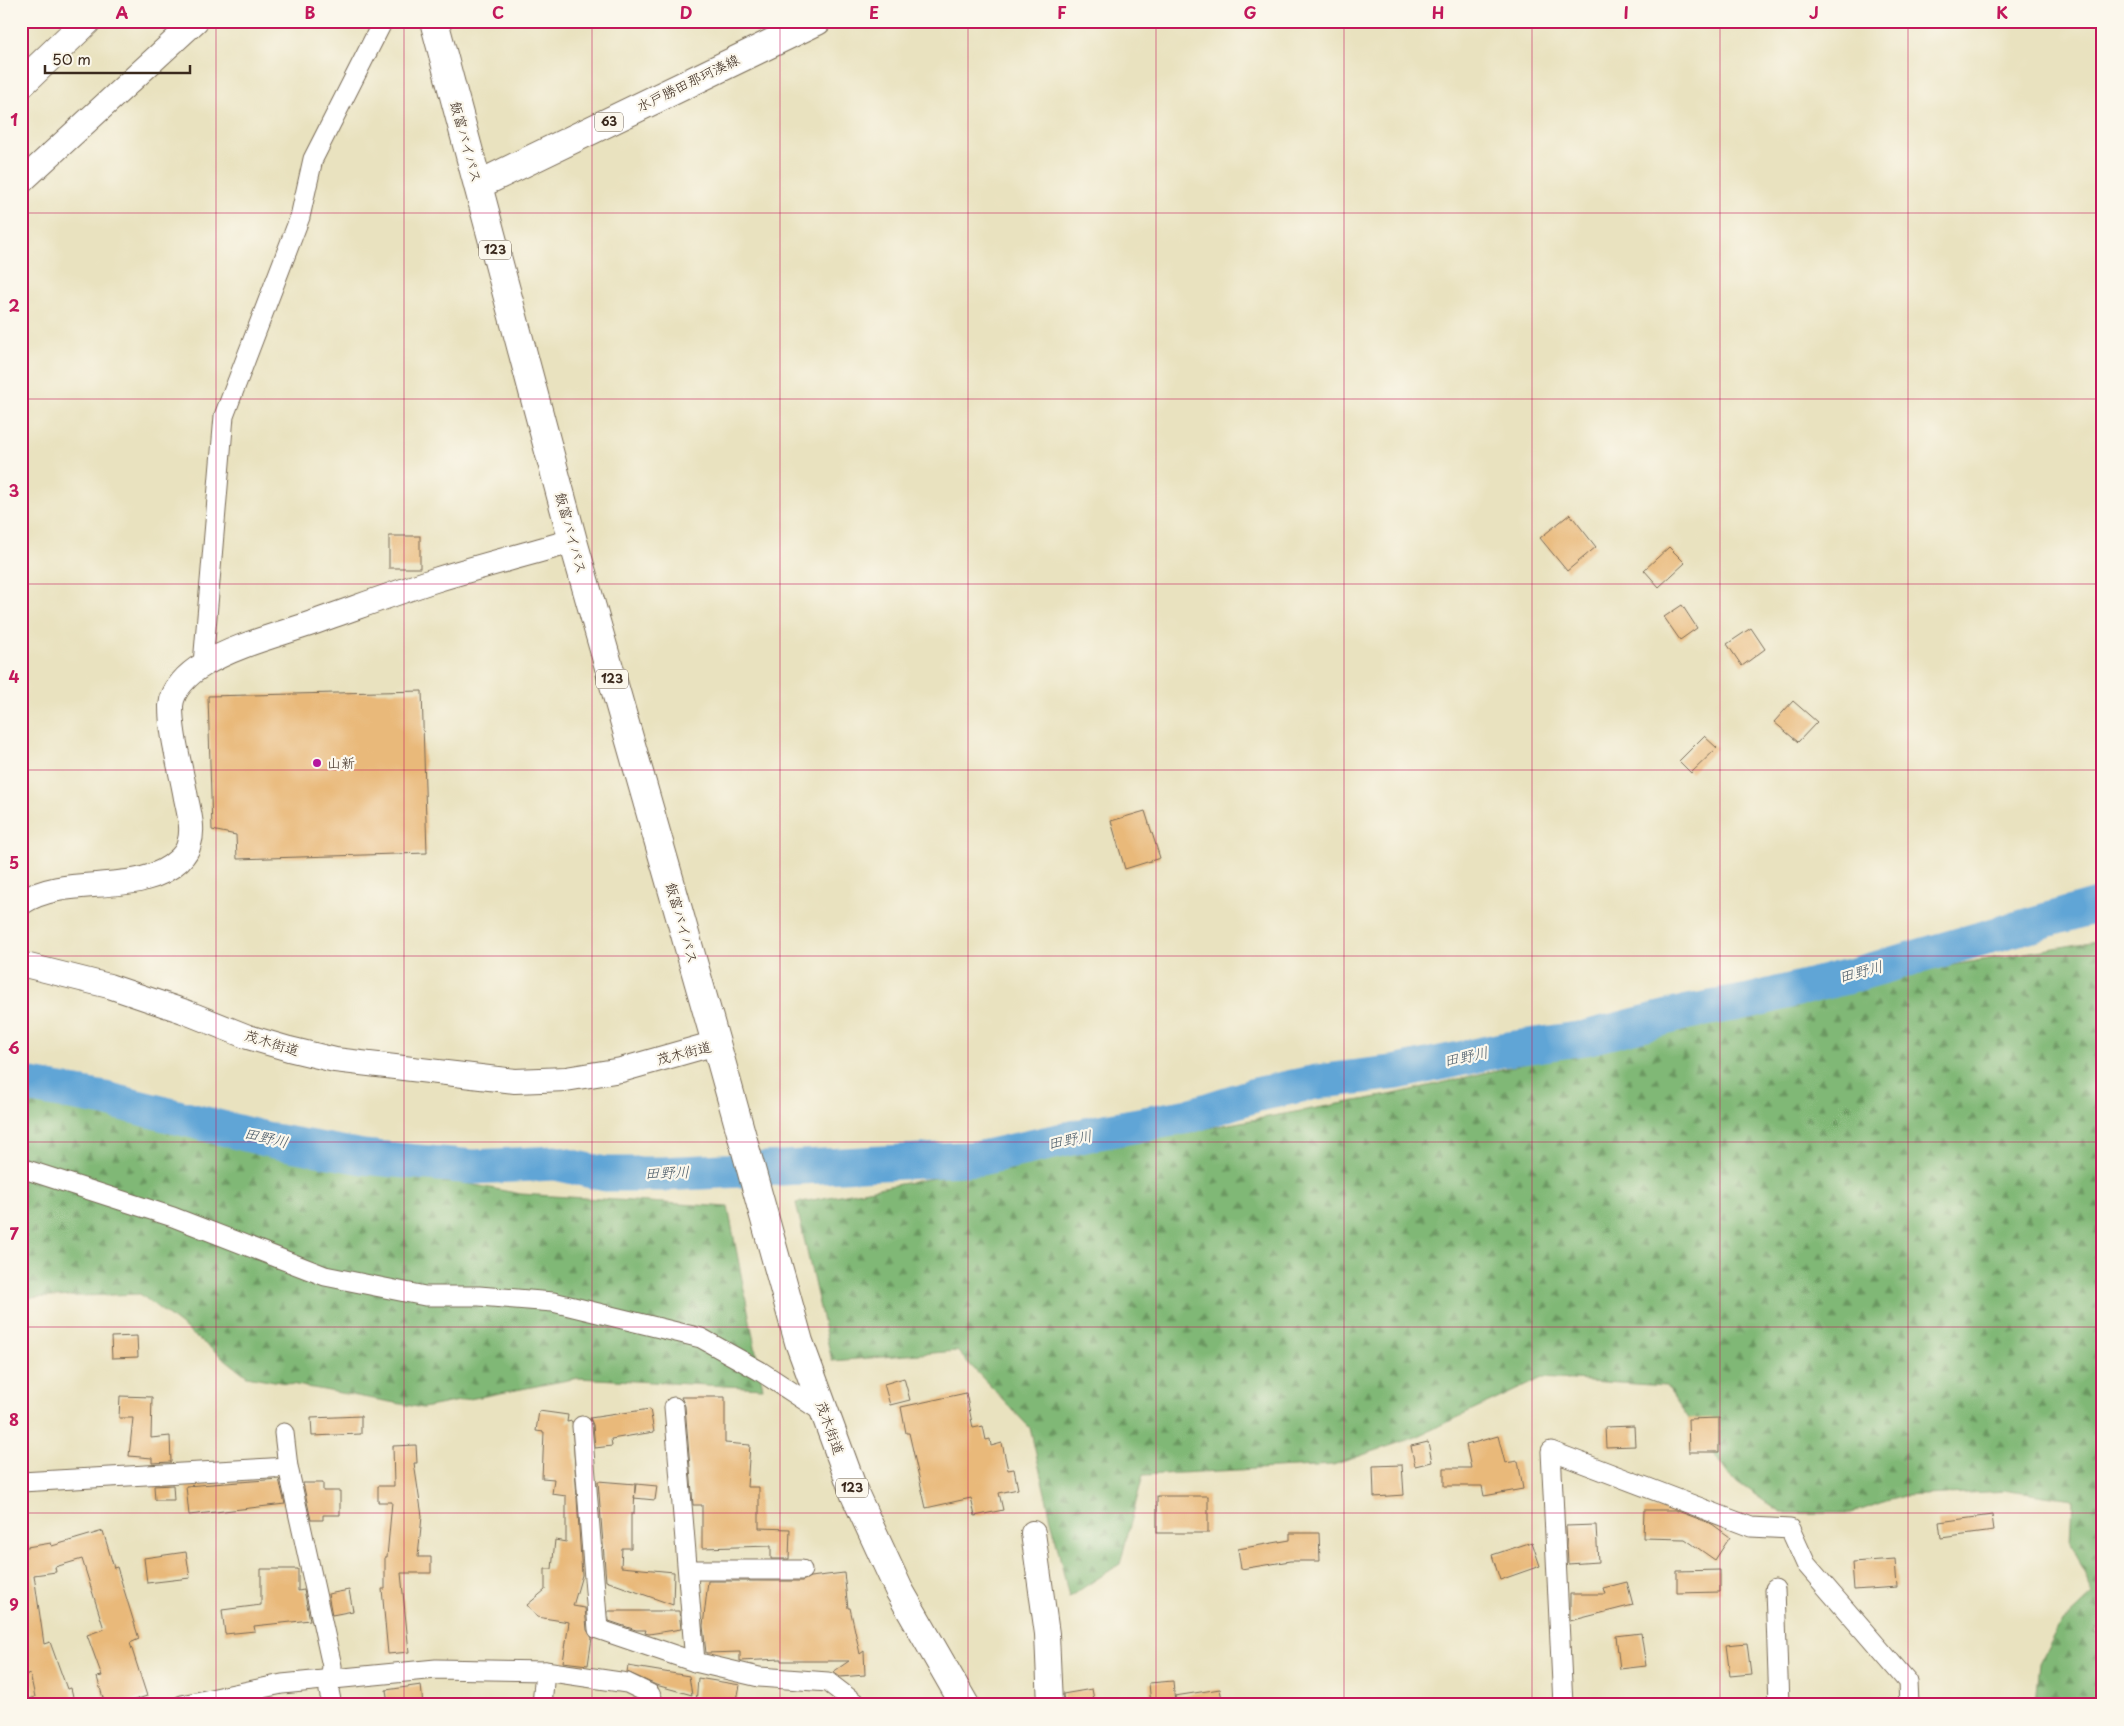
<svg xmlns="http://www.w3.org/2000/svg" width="2124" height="1726" viewBox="0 0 2124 1726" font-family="'Playpen Sans','Klee One',sans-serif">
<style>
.forest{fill:url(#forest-firs);stroke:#5e714a}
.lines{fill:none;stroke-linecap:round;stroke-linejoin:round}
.river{stroke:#61a5d6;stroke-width:35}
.building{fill:#e9b97a}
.minor-casing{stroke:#786a56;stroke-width:21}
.tertiary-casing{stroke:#786a56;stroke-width:26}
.primary-casing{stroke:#786a56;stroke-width:30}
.trunk-casing{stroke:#786a56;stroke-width:30}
.motorway-casing{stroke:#786a56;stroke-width:30}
.minor{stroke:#fff;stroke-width:19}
.tertiary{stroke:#fff;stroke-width:24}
.primary{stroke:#fff;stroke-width:28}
.trunk{stroke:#fff;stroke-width:28}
.motorway{stroke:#fff;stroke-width:28}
.grid{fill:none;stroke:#c2185b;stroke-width:1;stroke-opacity:0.55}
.poi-dot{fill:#b5179e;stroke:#fbf7ec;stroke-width:2}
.labels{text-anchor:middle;stroke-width:4.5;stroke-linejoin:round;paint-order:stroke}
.shield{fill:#fbf7ec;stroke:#75685c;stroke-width:1}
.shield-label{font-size:12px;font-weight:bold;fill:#3b2a1e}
.street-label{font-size:14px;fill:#3b2a1e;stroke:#fbf7ec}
.poi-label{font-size:14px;fill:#3b2a1e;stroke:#fbf7ec;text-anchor:start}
.water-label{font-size:15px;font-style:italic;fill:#4a5b68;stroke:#fbf7ec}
.neatline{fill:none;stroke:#c2185b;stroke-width:2}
.grid-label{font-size:16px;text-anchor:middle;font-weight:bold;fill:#c2185b}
</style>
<defs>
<pattern id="forest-firs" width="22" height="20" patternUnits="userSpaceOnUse" patternTransform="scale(1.25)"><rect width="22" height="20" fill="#80b876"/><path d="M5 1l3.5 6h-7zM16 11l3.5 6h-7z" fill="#6a9660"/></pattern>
</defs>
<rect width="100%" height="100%" fill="#fbf7ec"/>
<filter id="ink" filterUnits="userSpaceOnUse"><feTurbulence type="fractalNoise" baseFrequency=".02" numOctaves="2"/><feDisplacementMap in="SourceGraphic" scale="10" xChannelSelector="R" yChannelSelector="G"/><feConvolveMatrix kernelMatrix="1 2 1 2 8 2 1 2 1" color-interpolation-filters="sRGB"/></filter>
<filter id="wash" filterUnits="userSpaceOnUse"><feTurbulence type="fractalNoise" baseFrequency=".0096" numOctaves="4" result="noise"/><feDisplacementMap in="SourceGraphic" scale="20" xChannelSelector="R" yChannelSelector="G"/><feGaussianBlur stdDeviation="1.12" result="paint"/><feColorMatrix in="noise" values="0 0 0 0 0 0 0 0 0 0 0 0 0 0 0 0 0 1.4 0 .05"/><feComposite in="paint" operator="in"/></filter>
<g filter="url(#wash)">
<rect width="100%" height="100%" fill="#e9e2bf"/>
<g class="forest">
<path d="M2103,940V1631L2096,1627L2100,1691L2097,1705H2038L2036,1702L2040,1663L2060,1625L2093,1594L2071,1541L2073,1500L2009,1491L1903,1496L1850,1513H1781L1730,1477L1666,1386L1542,1378L1416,1437L1333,1465L1143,1475L1120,1564L1069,1597L1030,1428L957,1351L832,1361L796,1203L1394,1094L1940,967Z"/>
<path d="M21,1101L93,1112L521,1194L728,1207L763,1388L578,1378L423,1408L247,1376L140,1294L21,1298Z"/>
</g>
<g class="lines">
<path class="river" d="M21,1084L105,1099L274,1141L363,1157L473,1167L555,1163L605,1174H661L981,1158L1099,1132L1189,1116L1255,1095L1316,1082L1398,1072L1501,1050L1585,1038L1688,1012L1749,1001L1850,976L2103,904"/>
</g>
<g id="blocks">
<g class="building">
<path d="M1570,514L1596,547L1567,571L1540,538Z"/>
<rect x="389" y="536" width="31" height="32"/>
<path d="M1669,547L1685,563L1659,587L1644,570Z"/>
<path d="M1682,605L1697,628L1680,640L1664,617Z"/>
<path d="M1751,628L1765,649L1742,666L1727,644Z"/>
<path d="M422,691L427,853L237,859L236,835L212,830L208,696Z"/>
<path d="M1793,701L1817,722L1798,742L1774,722Z"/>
<path d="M1704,736L1717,748L1691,773L1679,761Z"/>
<path d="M1145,811L1160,858L1125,869L1111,821Z"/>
<path d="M137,1336L138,1357L112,1358L111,1337Z"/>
<path d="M904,1378L910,1400L890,1405L884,1384Z"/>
<path d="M966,1393L973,1428L983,1426L986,1440L990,1439L991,1446L1002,1443L1008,1470L1014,1469L1018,1489L999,1493L1003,1510L975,1516L971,1498L926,1508L909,1433H906L901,1407Z"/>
<path d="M120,1396L152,1397L151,1438L170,1436L171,1462L152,1463V1458L129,1456L133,1418H119Z"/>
<path d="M681,1397H725V1443L750,1445L747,1487H759V1528L790,1529L789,1559H771V1546L702,1548V1505H693L685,1406Z"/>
<path d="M650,1409L654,1432L611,1439L612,1446L595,1448L593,1425L590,1418Z"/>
<path d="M539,1411L568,1415L567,1422L572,1421L582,1575L573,1606L585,1608L587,1630L592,1638L588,1665L563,1662L569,1622L537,1617L527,1605L545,1590V1569H552L555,1540L566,1542V1496L552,1494L554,1479L542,1478L544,1432L536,1431Z"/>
<path d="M361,1416V1434L312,1436L311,1418Z"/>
<path d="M1719,1418V1452H1689L1688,1419Z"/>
<path d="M1634,1426L1635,1446L1606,1447L1605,1427Z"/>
<path d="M1498,1436L1505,1463L1518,1461L1523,1489L1484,1496L1482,1486H1444V1468H1471L1466,1445Z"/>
<path d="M1428,1442L1432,1462L1415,1466L1411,1446Z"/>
<path d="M416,1445L417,1463H414L422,1516L418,1557H431V1573H401L409,1652L388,1654L382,1589H385V1557H387L392,1502H378V1486H394L393,1446Z"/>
<path d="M1402,1465L1404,1495L1374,1497L1373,1466Z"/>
<path d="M279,1479L285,1504L189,1515L186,1486Z"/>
<path d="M598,1481L635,1484L634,1514H631V1548H622L621,1567L674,1572L673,1605L606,1581Z"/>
<path d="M303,1483H323V1491H340V1515H323V1520H311Z"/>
<path d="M636,1484L657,1486L655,1500L634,1498Z"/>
<path d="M173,1485L174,1500H155L154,1486Z"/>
<rect x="1157" y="1496" width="51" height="37"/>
<path d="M1644,1510H1675L1712,1524L1730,1537L1715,1560L1685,1539L1643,1538Z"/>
<path d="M1992,1515L1994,1531L1941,1538L1939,1522Z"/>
<path d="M1596,1525L1598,1562L1568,1564L1566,1526Z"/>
<path d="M103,1531L114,1568L117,1567L139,1639L130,1643L147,1696L119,1705H105L97,1677L102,1676L87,1635L104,1629L82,1559L55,1567L56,1572L34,1575L44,1644L50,1642L67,1689L71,1688L75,1705H28L27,1699L35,1697L30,1674L21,1677V1548L51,1543L52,1546Z"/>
<path d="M1290,1533H1319L1320,1561H1290L1241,1569L1238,1549L1290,1540Z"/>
<path d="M1532,1542L1540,1566L1500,1580L1492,1555Z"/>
<path d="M186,1552L190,1578L147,1583L144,1558Z"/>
<path d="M1895,1559L1897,1587L1854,1590L1852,1562Z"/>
<path d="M261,1569H298V1591L304,1590L310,1620L254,1626L255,1631L225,1634L222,1610L261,1605Z"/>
<path d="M1720,1570V1592L1677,1593V1571Z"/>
<path d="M844,1573L848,1608H850L860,1654L864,1651L865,1675L840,1677L833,1672L849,1661H781V1659L740,1661V1652L706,1653L703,1626L708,1581H802L810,1577Z"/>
<path d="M1627,1582L1633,1605L1570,1621V1594H1605L1603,1588Z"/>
<path d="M349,1590L353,1611L332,1615L328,1594Z"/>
<path d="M608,1611H679L681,1629L649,1634L645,1633L646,1630H636L609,1621Z"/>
<path d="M1641,1633L1646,1666L1620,1669L1616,1636Z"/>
<path d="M1747,1643L1751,1674L1730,1676L1726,1645Z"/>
<path d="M628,1666L689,1676L692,1695L656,1685L627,1672Z"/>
<path d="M698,1678L740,1685L736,1705H696Z"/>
<path d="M1173,1681L1175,1705H1151L1149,1683Z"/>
<path d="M421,1685L423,1705H388L386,1690Z"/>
<path d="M1092,1689L1095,1705H1064L1063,1694Z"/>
<path d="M1220,1689L1223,1705H1176L1175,1696Z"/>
</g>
</g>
</g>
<g filter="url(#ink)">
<use href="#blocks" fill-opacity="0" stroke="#786a56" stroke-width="1"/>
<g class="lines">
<g class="minor-casing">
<g id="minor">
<path d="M203,664L224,416L300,217L313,159L383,21"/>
<path d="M21,1168L173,1217L325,1276L425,1296H479L553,1302L701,1338L760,1371L824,1413"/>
<path d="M674,1407L695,1662"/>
<path d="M582,1426L598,1629L695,1662L759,1677L828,1682L858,1705"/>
<path d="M284,1433L288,1467L332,1666L329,1691L332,1705"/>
<path d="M21,1482L288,1467"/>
<path d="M688,1570H802"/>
<path d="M1775,1589L1779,1705"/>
<path d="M182,1705L282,1684L436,1669L545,1671L627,1683L650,1694L655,1705"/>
<path d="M542,1705L545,1671"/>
<path d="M1563,1705L1551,1451L1751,1527L1790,1529L1806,1564L1908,1682L1909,1705"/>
</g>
</g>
<g class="tertiary-casing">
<g id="tertiary">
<path d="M21,182L196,21"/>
<path d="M21,903C67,872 138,899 179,860C183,856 188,849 189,844C194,829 189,813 186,798C181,768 171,737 171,706C172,689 189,673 203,665C236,645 278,635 315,622C355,608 395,593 435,580C481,566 527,554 573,541"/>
<path d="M21,964L109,986L183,1011L248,1037L289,1049L335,1060L515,1081L566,1079L621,1070L716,1043"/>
<path d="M1033,1533L1047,1634L1050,1705"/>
</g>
</g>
<g class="primary-casing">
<path id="primary" d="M478,185L817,21"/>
</g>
<g class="trunk-casing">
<path id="trunk" d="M434,21L573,541L716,1043L799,1342L855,1495L899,1590L965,1705"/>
</g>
<g class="motorway-casing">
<path id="motorway" d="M21,84L87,21"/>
</g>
<use href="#minor" class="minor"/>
<use href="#tertiary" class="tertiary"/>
<use href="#primary" class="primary"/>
<use href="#trunk" class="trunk"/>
<use href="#motorway" class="motorway"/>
</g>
</g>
<path class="grid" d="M216,21V1705M404,21V1705M592,21V1705M780,21V1705M968,21V1705M1156,21V1705M1344,21V1705M1532,21V1705M1720,21V1705M1908,21V1705M21,213H2103M21,399H2103M21,584H2103M21,770H2103M21,956H2103M21,1142H2103M21,1327H2103M21,1513H2103"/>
<circle class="poi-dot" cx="317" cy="763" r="5"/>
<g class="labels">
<g class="shield">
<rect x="595" y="112.5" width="28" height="19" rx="4"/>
<rect x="479" y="240.5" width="32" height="19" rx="4"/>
<rect x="596" y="669.5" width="32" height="19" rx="4"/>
<rect x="836" y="1478.5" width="32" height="19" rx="4"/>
</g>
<g class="shield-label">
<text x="609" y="126">63</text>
<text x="495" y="254">123</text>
<text x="612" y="683">123</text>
<text x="852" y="1492">123</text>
</g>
<g class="street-label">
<text transform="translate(688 83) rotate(-26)" y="5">水戸勝田那珂湊線</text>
<text transform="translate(466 142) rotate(75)" y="5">飯富バイパス</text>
<text transform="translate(571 533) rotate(75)" y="5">飯富バイパス</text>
<text transform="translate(682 923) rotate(74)" y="5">飯富バイパス</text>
<text transform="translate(272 1043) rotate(17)" y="5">茂木街道</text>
<text transform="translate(684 1053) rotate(-14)" y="5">茂木街道</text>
<text transform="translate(830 1428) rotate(70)" y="5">茂木街道</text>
</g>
<g class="poi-label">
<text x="327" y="768">山新</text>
</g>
<g class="water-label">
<text transform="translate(1861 972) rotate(-15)" y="5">田野川</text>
<text transform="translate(1466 1057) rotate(-12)" y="5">田野川</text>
<text transform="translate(266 1138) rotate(13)" y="5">田野川</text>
<text transform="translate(1070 1140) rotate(-11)" y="5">田野川</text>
<text transform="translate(667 1173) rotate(-2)" y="5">田野川</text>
</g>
</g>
<rect width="2124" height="1726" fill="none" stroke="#fbf7ec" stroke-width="55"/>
<path d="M45 65v8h145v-8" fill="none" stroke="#3b2a1e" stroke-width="2.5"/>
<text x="52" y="65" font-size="15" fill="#3b2a1e" stroke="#fbf7ec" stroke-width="4" paint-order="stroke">50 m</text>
<rect x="28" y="28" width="2068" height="1670" class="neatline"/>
<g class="grid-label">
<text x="122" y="19">A</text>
<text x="310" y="19">B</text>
<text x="498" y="19">C</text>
<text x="686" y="19">D</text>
<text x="874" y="19">E</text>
<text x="1062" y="19">F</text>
<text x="1250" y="19">G</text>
<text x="1438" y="19">H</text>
<text x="1626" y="19">I</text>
<text x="1814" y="19">J</text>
<text x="2002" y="19">K</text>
<text x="14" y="126">1</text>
<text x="14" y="312">2</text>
<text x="14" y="497">3</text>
<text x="14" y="683">4</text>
<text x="14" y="869">5</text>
<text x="14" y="1054">6</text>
<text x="14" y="1240">7</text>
<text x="14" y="1426">8</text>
<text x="14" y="1611">9</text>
</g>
</svg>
